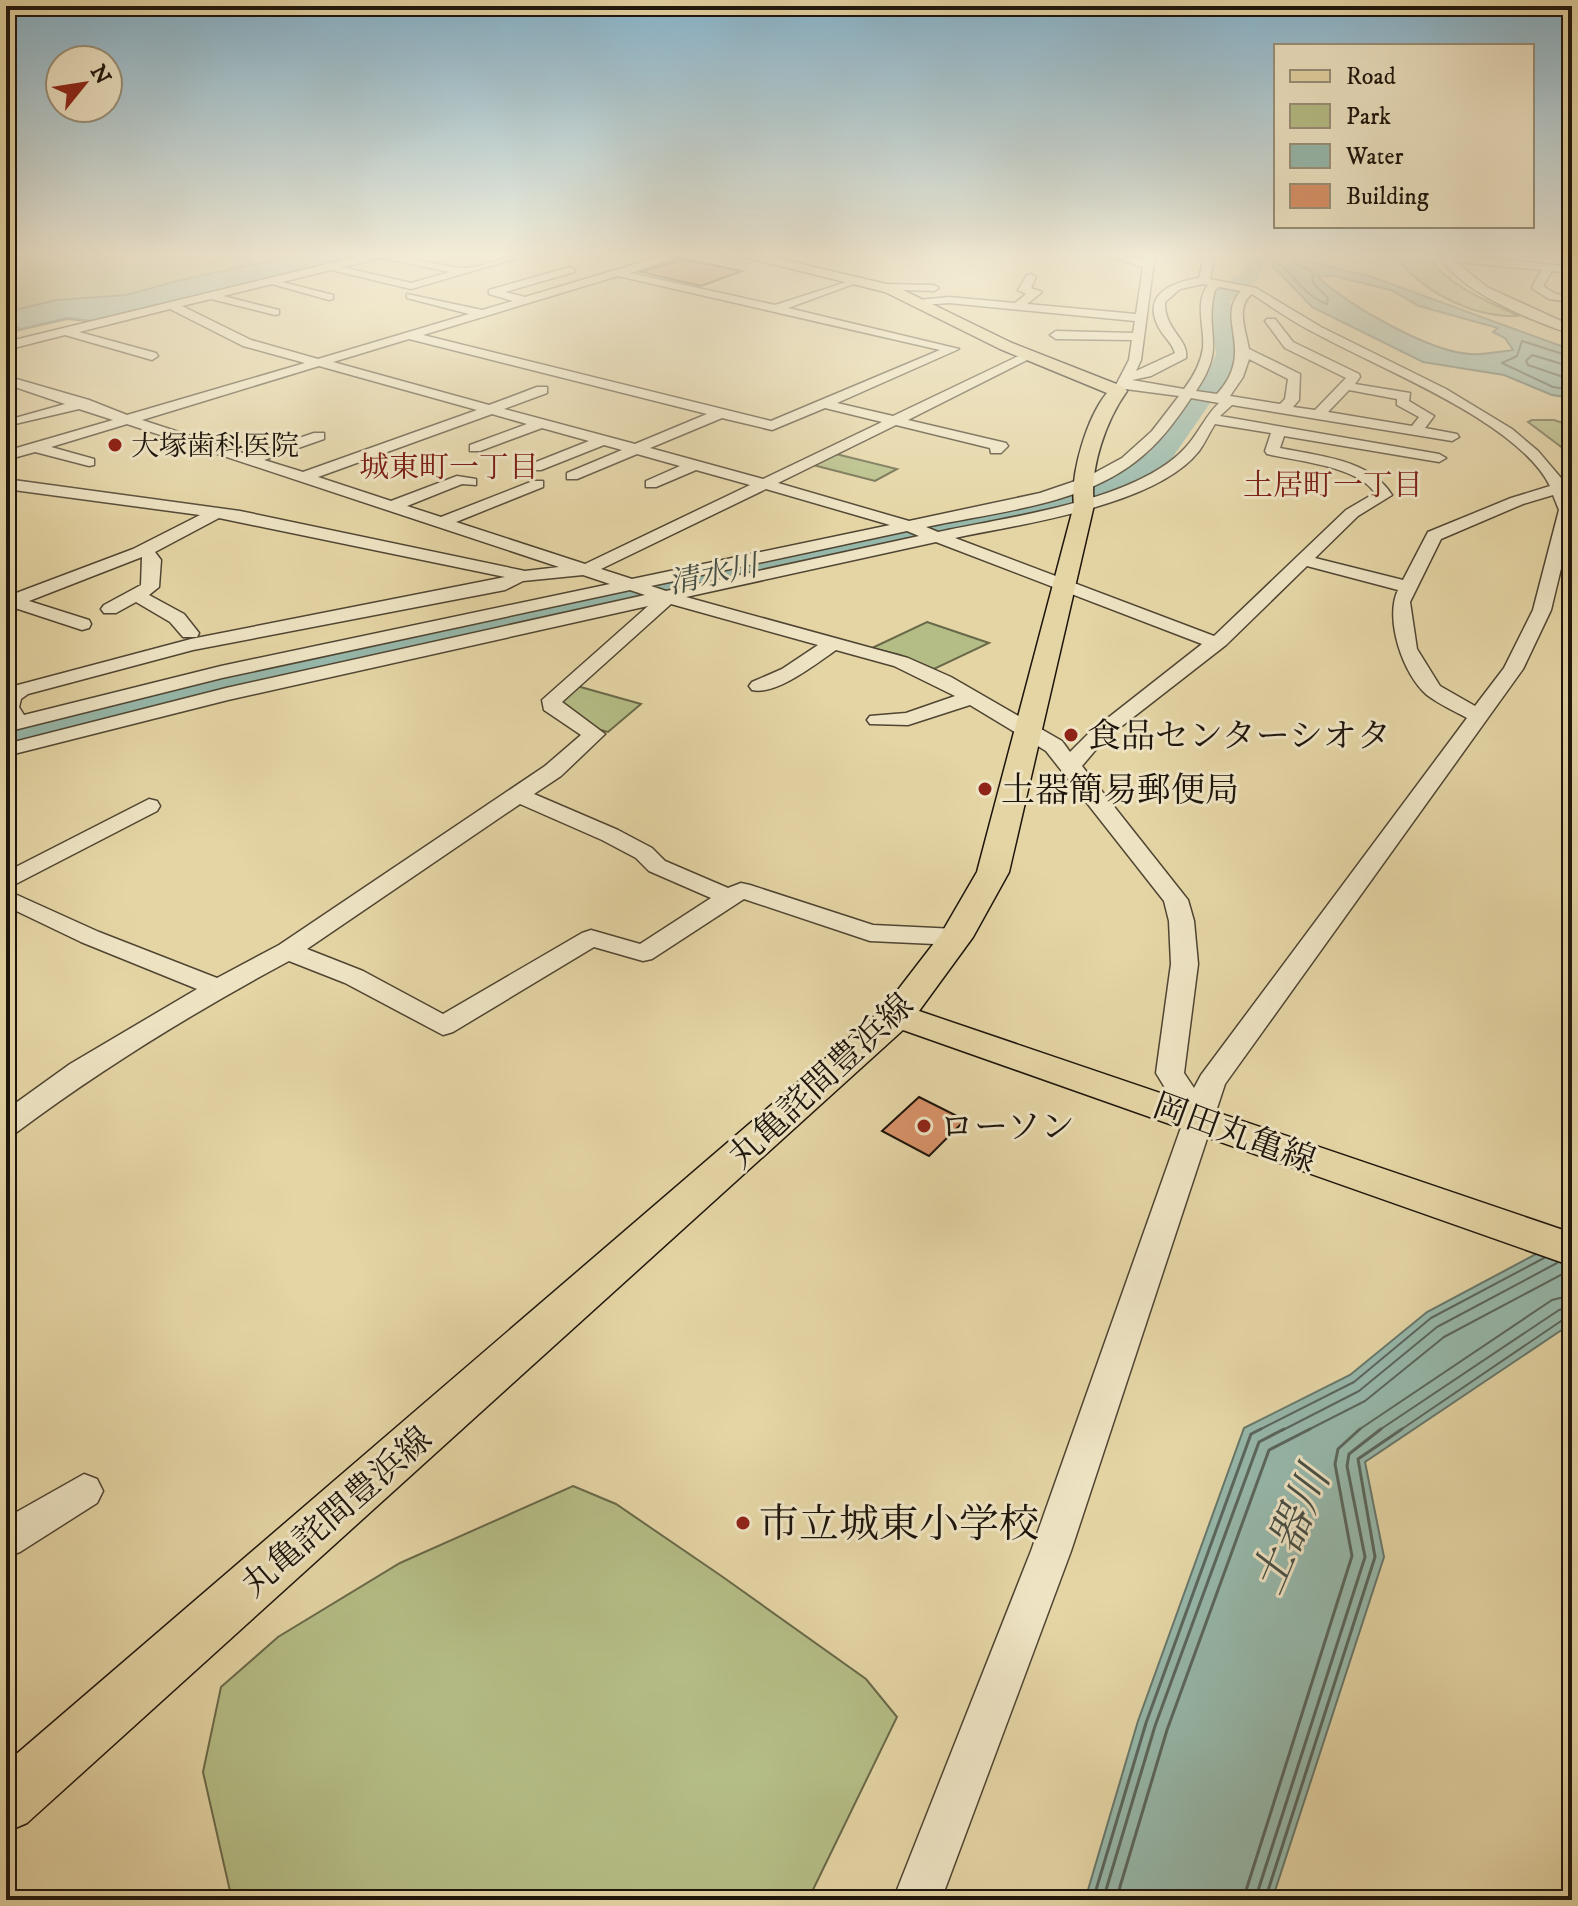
<svg xmlns="http://www.w3.org/2000/svg" width="1578" height="1906" viewBox="0 0 1578 1906" font-family="'IM FELL DW Pica','Noto Serif JP',serif">
<style>
.green{fill:#b5bd86;stroke:#696949;stroke-width:2}
.water{fill:#96b8ab;stroke:#66776b;stroke-width:2;fill-rule:evenodd}
.lines{fill:none;stroke-linecap:round;stroke-linejoin:round}
.shore-far1{stroke:#5a665c;stroke-width:2}
.shore{stroke:#5a665c;stroke-width:3}
.river{fill:#96b8ab;fill-rule:evenodd}
.building{fill:#d99269;stroke:#1d150c;stroke-width:2}
.minor-casing{stroke:#4f4532;stroke-width:3}
.major-casing{stroke:#1d150c;stroke-width:3}
.minor{fill:#eee4c4;fill-rule:evenodd}
.major{fill:#e5d5a5;fill-rule:evenodd}
.poi-dot{fill:#8f2418;stroke:#eee4c4;stroke-width:3}
.labels{text-anchor:middle;stroke-width:6;stroke-linejoin:round;paint-order:stroke}
.far-poi-label{font-size:28px;fill:#1d150c;stroke:#eee4c4;text-anchor:start}
.far-neighbourhood-label{font-size:30px;fill:#7a1f14;stroke:#eee4c4}
.far-water-label{font-size:30px;font-style:italic;fill:#474e44;stroke:#eee4c4}
.poi-label{font-size:34px;fill:#1d150c;stroke:#eee4c4;text-anchor:start}
.street-label{font-size:34px;fill:#1d150c;stroke:#eee4c4}
.near-poi-label{font-size:40px;fill:#1d150c;stroke:#eee4c4;text-anchor:start}
.near-water-label{font-size:44px;font-style:italic;fill:#474e44;stroke:#eee4c4}
</style>
<rect width="100%" height="100%" fill="#e5d5a5"/>
<filter id="stains"><feTurbulence type="fractalNoise" baseFrequency=".0025" numOctaves="4"/><feColorMatrix values="0 0 0 0 .2 0 0 0 0 .09 0 0 0 0 .02 0 0 0 .5 -.17"/></filter>
<radialGradient id="worn" r=".72"><stop offset=".6" stop-color="#630" stop-opacity="0"/><stop offset="1" stop-color="#630" stop-opacity=".3"/></radialGradient>
<g class="green">
<path d="M383,253L100,322L67,319L6,333V254Z"/>
<path d="M1425,253C1445,284 1486,301 1519,316C1472,318 1420,291 1393,253Z"/>
<path d="M1532,420H1554L1572,426V455L1528,422Z"/>
<path d="M832,453L897,469L875,481L809,464Z"/>
<path d="M927,622L989,643L934,669L900,655L872,648Z"/>
<path d="M577,686L641,704L608,732L597,729L560,701Z"/>
<path d="M573,1486L616,1504L720,1575L866,1679L897,1717L808,1900H232L203,1772L221,1687L278,1637L400,1563Z"/>
</g>
<g class="water">
<path d="M309,253H382L101,322L67,318L22,329L6,324V312L57,300L127,295L177,281Z"/>
<path d="M1295,253L1315,263L1372,277L1572,350V398L1552,395L1504,375L1423,362L1312,307L1270,263L1241,254ZM1317,276H1334L1391,290L1419,306L1498,328L1493,332L1505,338L1513,350C1499,352 1483,355 1470,354C1430,352 1345,304 1317,276Z"/>
<path d="M1572,1235V1323L1365,1462L1384,1557L1272,1900H1085L1138,1721L1244,1428L1350,1375L1427,1312Z"/>
</g>
<g class="lines">
<g class="shore-far1">
<path d="M1265,253C1290,265 1300,295 1327,304L1328,298L1313,283L1312,271L1294,263L1291,253"/>
<path d="M1572,357L1522,341L1517,356L1502,363L1553,387L1572,390"/>
<path d="M1572,367L1532,355L1526,361L1528,365L1572,380"/>
<path d="M1257,1431L1354,1382L1431,1318L1544,1258"/>
<path d="M1281,1431L1359,1391L1437,1327L1557,1263"/>
<path d="M1306,1431L1365,1401L1444,1337L1572,1269"/>
<path d="M1357,1431L1552,1300L1572,1295"/>
<path d="M1378,1431L1559,1310L1572,1307"/>
<path d="M1399,1431L1564,1319L1572,1317"/>
</g>
<g class="shore">
<path d="M1093,1900L1146,1723L1251,1434L1261,1429"/>
<path d="M1103,1900L1155,1726L1259,1442L1284,1429"/>
<path d="M1116,1900L1167,1730L1269,1450L1310,1429"/>
<path d="M1243,1900L1352,1556L1335,1464L1338,1449L1360,1429"/>
<path d="M1255,1900L1365,1557L1347,1466L1349,1454L1381,1429"/>
<path d="M1265,1900L1375,1557L1358,1459L1402,1429"/>
</g>
<path class="river" d="M1284,254L1293,259L1290,263L1263,265L1259,278L1230,301L1238,355L1228,377L1168,464L1120,493L1046,512L304,674L6,750V728L302,654L1043,496L1100,481L1150,452L1206,376L1216,355L1210,301L1216,291L1243,272L1248,256Z"/>
</g>
<g class="building">
<path d="M684,259L742,271L701,286L641,272Z"/>
<path d="M919,1097L965,1120L929,1156L882,1131Z"/>
</g>
<g class="lines">
<g class="minor-casing">
<g id="minor">
<path d="M372,253C402,253 430,265 460,268C481,270 510,253 535,253L411,289L331,270L282,282L333,295V299L329,300L272,284L223,296L279,310V314L275,315L211,299L182,306L251,340L318,359L469,314L407,298V294L482,310L513,301L489,294V290L570,267L575,270L574,272L505,292L525,297L672,253H690L630,273L775,305L859,278V282L788,308L959,349L837,403L893,416L1025,353L1035,356L908,420L1006,443L1008,446L1001,453H991L990,448L896,425L778,483L909,521L1040,493L1087,477L1122,458L1152,431L1179,396L1118,388L1116,385L1129,360L1132,340L1056,339L1050,335L1056,331L1133,333L1135,321L949,303L922,305L916,302L918,300L949,297L1015,303L1026,294L1018,290L1027,275L1031,274L1036,277L1031,288L1042,292L1027,304L1136,314L1143,267L1096,253H1115L1144,261L1145,253H1155L1141,360L1136,371L1175,353C1172,342 1163,337 1158,326C1142,294 1173,282 1199,278L1205,253H1215L1210,279L1256,288L1321,327L1446,389L1512,429L1538,451L1561,478L1572,502V523L1551,610L1523,669L1225,1084L1071,1551L941,1900H893L1031,1551L1184,1119L1156,1073L1171,964L1169,921L1164,901L1046,751L970,705L908,725L870,724L867,720L870,716L906,713L955,696L894,666L836,650C817,663 776,696 752,690L749,686L752,682L782,669L818,645L671,604L562,702L605,734L561,776L534,794L618,830L652,848L665,861L728,888L741,883L750,885L873,925L956,929L965,932L969,937L965,942L956,945L870,941L744,899L652,959L643,961L594,947L453,1032L443,1035L345,983L289,961C194,1012 103,1068 17,1132L6,1135V1110L70,1064L197,989L81,942L6,906V890L99,932L217,978L279,945L545,766L581,735L544,710L542,700L648,606L228,700L6,756V744L226,688L645,595L630,590L222,678L6,732V691L14,686L191,639L505,577L219,518L155,552L161,560L159,587L149,595L184,614L199,633L197,637H183L170,622L136,602L116,613H104L101,609L104,605L141,585L142,557L29,601L89,620L91,624L89,628L82,630L12,607L6,608V594L11,595L133,549L200,515L6,489V479L240,511L525,571L559,567L127,424L51,447L94,459V465L89,466L35,452L6,460V451L113,420L79,409L15,424V418L65,404L6,384V376L89,400L127,415L305,363L243,346L170,309L79,332L156,353L158,356L152,360L65,335L6,350V342ZM380,258H382L450,272L411,283L342,267ZM618,276L940,350L771,421L423,335ZM1203,284L1208,285C1194,303 1205,327 1203,348C1201,363 1193,377 1184,389L1132,380L1151,376L1186,358C1189,339 1164,330 1165,302L1180,289ZM1219,287L1241,291C1214,319 1257,350 1217,394L1196,391C1228,344 1203,334 1215,290ZM1252,294C1272,307 1293,322 1315,333C1378,368 1518,421 1550,486L1511,498L1428,532L1403,580L1315,558L1358,516L1392,495C1370,459 1318,456 1280,448L1284,436L1439,462L1446,458L1439,454L1220,416L1232,405L1452,441L1459,437L1457,434L1425,428L1434,416L1409,401L1410,393L1355,384L1360,377L1359,374L1293,342L1275,319H1267L1265,321L1285,348L1346,378L1315,410L1293,407L1299,400L1300,374L1249,349C1246,331 1235,307 1252,294ZM409,339L707,414L635,444L504,409L547,393V387H537L489,405L333,362ZM1249,359L1288,379L1285,399L1280,404L1230,396L1243,377ZM319,366L477,410L303,472L264,460L324,439V433H314L249,455L142,420ZM1349,390L1397,399V405L1419,417L1412,426L1328,412ZM1191,398L1219,403C1205,416 1199,433 1186,447C1138,501 1008,517 938,532L926,527C994,512 1078,506 1135,462C1158,445 1175,422 1191,398ZM825,408L882,422L763,479L650,448L722,418L772,430ZM492,414L527,424L470,445V451H480L542,428L589,441L531,464V470H541L604,445L622,450L567,473V479H577L637,454L680,466L646,481V487H656L696,470L750,485L585,564L456,522L543,487V481H533L441,517L407,506L462,484L476,485V479L457,476L391,501L318,477ZM1215,424L1271,433L1265,451L1267,454C1296,461 1358,466 1375,493L1346,510L1214,636L955,538C1021,524 1156,506 1199,451C1205,443 1209,433 1215,424ZM766,489L890,525L632,579L601,569ZM1553,495L1559,510L1533,610L1504,668L1475,706L1440,686L1417,649L1410,602L1441,539L1523,504ZM907,531L919,536L666,591L651,586ZM936,542L1202,644L1090,732L1070,752L1062,741L951,677L908,658L686,597ZM1307,566L1398,590C1384,618 1403,675 1427,695C1439,704 1454,711 1467,718L1201,1075L1194,1088L1184,1073L1198,964L1194,921L1188,900L1082,766L1104,740L1226,645ZM583,575L610,584L221,666L24,715L19,707L21,699L28,694L193,650L505,590L523,581ZM520,804L602,840L636,858L649,871L711,898L640,944L591,930L582,933L443,1014L363,971L307,949Z"/>
<path d="M1439,253L1572,267V273L1552,271L1543,286L1556,294L1572,296V302L1549,299L1533,289L1532,287L1542,270L1456,262L1487,287L1572,326V334C1536,323 1453,289 1439,253Z"/>
<path d="M884,284L934,285L939,288L934,291L880,289V285Z"/>
<path d="M149,799L157,801L160,806L157,811L6,889V872Z"/>
<path d="M84,1474L97,1479L103,1491L97,1503L20,1552L6,1557V1518Z"/>
</g>
</g>
<g class="major-casing">
<path id="major" d="M728,253H754L895,286L1012,343L1124,387L1127,391C1106,420 1089,469 1094,505L1009,872L973,937L919,1011L1572,1233V1266L903,1030L27,1823L6,1832V1763L884,1008L941,934L977,872L1074,505C1070,474 1087,417 1107,393L1000,349L885,292Z"/>
</g>
<use href="#minor" class="minor"/>
<use href="#major" class="major"/>
</g>
<linearGradient id="sky" x2="0" y2="1"><stop stop-color="#87b6d0"/><stop offset="0.49" stop-color="#f3ecd6"/><stop offset="1" stop-color="#f3ecd6" stop-opacity="0"/></linearGradient>
<rect width="1578" height="520" fill="url(#sky)"/>
<g class="poi-dot">
<circle cx="115" cy="445" r="8"/>
<circle cx="1071" cy="735" r="8"/>
<circle cx="985" cy="789" r="8"/>
<circle cx="924" cy="1126" r="8"/>
<circle cx="743" cy="1523" r="8"/>
</g>
<g class="labels">
<g class="far-poi-label">
<text x="131" y="455">大塚歯科医院</text>
</g>
<g class="far-neighbourhood-label">
<text x="449" y="477">城東町一丁目</text>
<text x="1333" y="495">土居町一丁目</text>
</g>
<g class="far-water-label">
<text transform="translate(713 574) rotate(-12)" y="10">清水川</text>
</g>
<g class="poi-label">
<text x="1087" y="747">食品センターシオタ</text>
<text x="1001" y="801">土器簡易郵便局</text>
<text x="940" y="1138">ローソン</text>
</g>
<g class="street-label">
<text transform="translate(820 1080) rotate(-43)" y="12">丸亀詫間豊浜線</text>
<text transform="translate(1235 1132) rotate(20)" y="12">岡田丸亀線</text>
<text transform="translate(336 1511) rotate(-41)" y="12">丸亀詫間豊浜線</text>
</g>
<g class="near-poi-label">
<text x="759" y="1537">市立城東小学校</text>
</g>
<g class="near-water-label">
<text transform="translate(1290 1530) rotate(-67)" y="15">土器川</text>
</g>
</g>
<rect width="1578" height="1906" fill="none" stroke="#e5d5a5" stroke-width="32"/>
<rect x="8" y="8" width="1562" height="1890" fill="none" stroke="#1d150c" stroke-width="4"/>
<rect x="16" y="16" width="1546" height="1874" fill="none" stroke="#1d150c" stroke-width="2"/>
<rect x="1274" y="44" width="260" height="184" fill="#eee4c4" stroke="#9a917a" stroke-width="2"/>
<rect x="1290" y="70" width="40" height="12" fill="#e5d5a5" stroke="#9a917a" stroke-width="2"/>
<text x="1346" y="84" font-size="24" fill="#1d150c">Road</text>
<rect x="1290" y="104" width="40" height="24" fill="#b5bd86" stroke="#9a917a" stroke-width="2"/>
<text x="1346" y="124" font-size="24" fill="#1d150c">Park</text>
<rect x="1290" y="144" width="40" height="24" fill="#96b8ab" stroke="#9a917a" stroke-width="2"/>
<text x="1346" y="164" font-size="24" fill="#1d150c">Water</text>
<rect x="1290" y="184" width="40" height="24" fill="#d99269" stroke="#9a917a" stroke-width="2"/>
<text x="1346" y="204" font-size="24" fill="#1d150c">Building</text>
<g transform="translate(84 84) rotate(60)"><circle r="38" fill="#eee4c4" stroke="#9a917a" stroke-width="2"/>
<path d="M0-6L14 30L0 20L-14 30Z" fill="#8f2418"/>
<text y="-12" font-size="22" font-weight="bold" text-anchor="middle" fill="#1d150c">N</text>
</g>
<rect width="100%" height="100%" filter="url(#stains)"/>
<rect width="100%" height="100%" fill="url(#worn)"/>
</svg>
